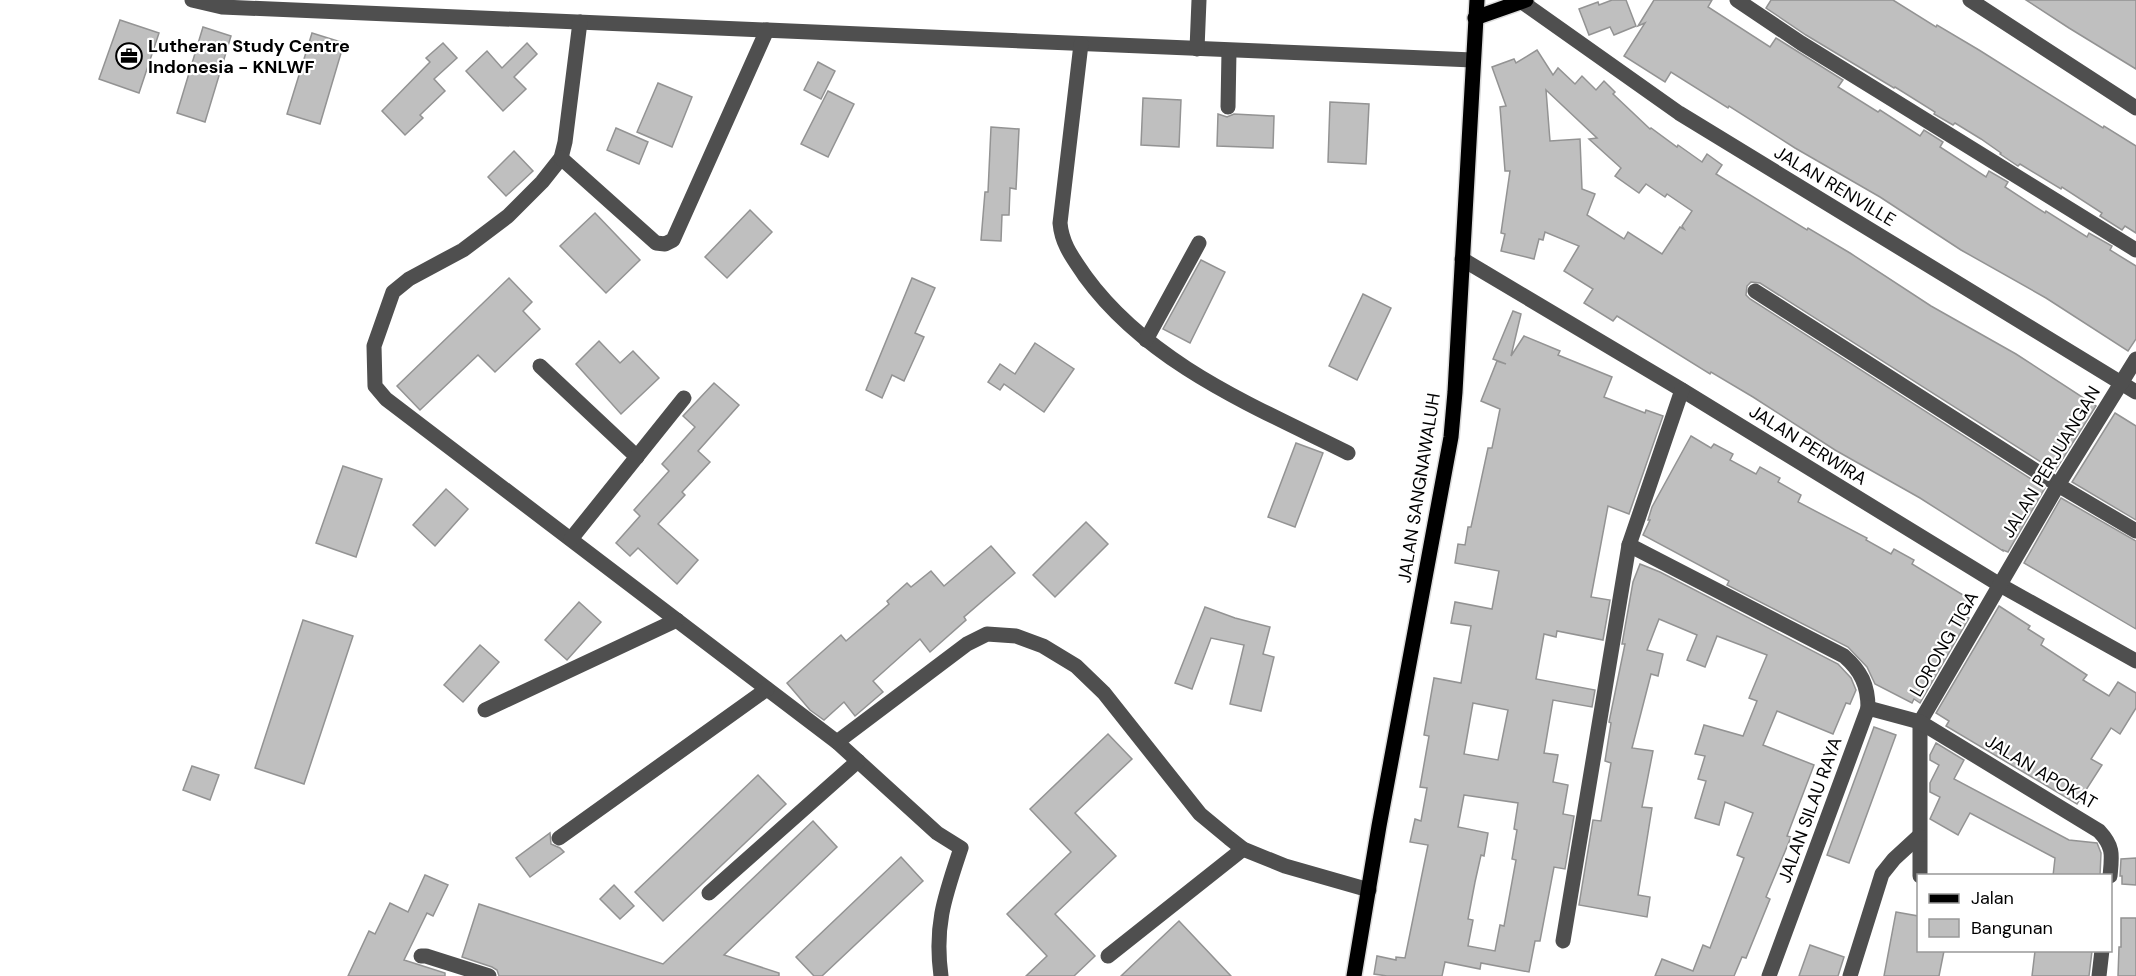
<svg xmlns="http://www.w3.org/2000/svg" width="2136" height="976" viewBox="0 0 2136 976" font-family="'DM Sans',sans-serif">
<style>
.building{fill:#bfbfbf;stroke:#939393;stroke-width:1.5;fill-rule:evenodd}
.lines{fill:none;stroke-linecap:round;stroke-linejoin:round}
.major-casing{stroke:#dbdbdb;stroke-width:18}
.minor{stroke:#4f4f4f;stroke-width:15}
.major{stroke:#000;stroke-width:15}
.labels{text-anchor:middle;stroke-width:4.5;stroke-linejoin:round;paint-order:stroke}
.poi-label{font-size:18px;font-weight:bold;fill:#000;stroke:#fff;text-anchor:start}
.street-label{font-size:18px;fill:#000;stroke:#fff}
</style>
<rect width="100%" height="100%" fill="#fff"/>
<g class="building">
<path d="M1612,0H1626L1636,26L1614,35L1610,27L1589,35L1579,9L1598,2L1599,5Z"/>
<path d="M1654,0H1712L1708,7L1770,47L1776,38L1843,80L1838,87L1878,112L1880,110L1920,136L1924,130L1943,142L1940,147L1986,177L1989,171L2008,182L2005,187L2045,213L2046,211L2087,237L2089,233L2112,246L2110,250L2136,266V339L2128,351L2046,298L1961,250L1880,197L1795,148L1729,106L1728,108L1671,72L1665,82L1624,56L1645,23L1638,26Z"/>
<path d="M1771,0H1893L1936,27L1937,25L1979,50L2103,128L2104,126L2136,146V233L2125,226L2122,230L2100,216L2102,213L2062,187L2061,189L2020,164L2018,166L2000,154L2001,153L1981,139L1955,123L1953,125L1934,114L1935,112L1895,87L1894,88L1806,35L1766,8Z"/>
<path d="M2026,0H2136V69L2069,28Z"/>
<path d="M120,20L159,33L139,93L99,79Z"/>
<path d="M203,27L231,36L205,122L177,113Z"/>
<path d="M312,33L344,43L320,124L287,114Z"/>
<path d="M443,43L457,58L434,79L445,91L420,115L423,118L405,135L382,111L430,62L426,58Z"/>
<path d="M527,43L537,54L514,77L526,89L503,111L466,71L487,51L502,68Z"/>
<path d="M1537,50L1553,75L1558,68L1575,84L1582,76L1596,90L1604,81L1615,92L1613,94L1650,129L1651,128L1677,147L1678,145L1702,162L1707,154L1722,165L1716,174L1807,230L1808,228L1850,253L1931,306L2016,354L2096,406L2055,471L1760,283L1751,282L1747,286L1746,295L1750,299L2045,488L2008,552L2003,550V551L1920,498L1835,450L1753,397L1711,372L1710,374L1617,316L1613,321L1584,303L1593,289L1564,271L1579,246L1545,232L1543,240L1539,239L1534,259L1501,251L1505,234L1501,233L1510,171H1505L1500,107L1506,106L1492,67L1514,59L1516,63ZM1546,90L1597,138L1589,139L1621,168L1615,176L1639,193L1646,184L1665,197L1667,194L1692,211L1682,226L1684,229L1680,227L1662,254L1628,232L1624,239L1587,215L1595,194L1582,189L1580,139L1550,141Z"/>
<path d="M818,62L835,71L821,99L804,90Z"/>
<path d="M658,83L692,97L672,147L637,132Z"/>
<path d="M828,91L854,104L828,157L801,144Z"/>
<path d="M1143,98L1181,100L1179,147L1141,145Z"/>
<path d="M1330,102L1369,104L1366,164L1328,162Z"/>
<path d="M1218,114L1227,117L1234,114L1274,116L1273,148L1217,146Z"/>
<path d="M991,127L1019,129L1016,189L1010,188L1009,215H1002L1001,241L981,240L985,192H988Z"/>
<path d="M616,128L648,142L639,164L607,150Z"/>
<path d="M514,151L533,171L506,196L488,177Z"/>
<path d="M750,210L772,232L727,278L705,257Z"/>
<path d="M595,213L640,260L606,293L560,246Z"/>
<path d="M1201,260L1225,272L1190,343L1163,329Z"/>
<path d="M509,278L532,302L523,311L540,329L495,372L478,355L420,410L397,386Z"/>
<path d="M912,278L935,288L915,333L924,337L904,381L892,375L882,398L866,390Z"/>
<path d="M1363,294L1391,308L1357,380L1329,366Z"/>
<path d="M1513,311L1521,314L1511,356L1524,336L1560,351L1558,355L1612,377L1604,397L1645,413L1646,410L1663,416L1629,514L1608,506L1591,597L1610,600L1603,640L1557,631L1556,637L1544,634L1536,679L1595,690L1592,707L1553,700L1544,753L1558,755L1553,782L1568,785L1563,814L1574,816L1565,869L1554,867L1540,941H1535L1529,972L1481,963L1480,969L1445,962L1442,976H1387L1374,974L1377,956L1396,960V957L1405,958L1428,845L1410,842L1415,819L1421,821L1427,788L1420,787L1429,736L1424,735L1434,678L1461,683L1471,626L1451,623L1455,602L1492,609L1499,571L1455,563L1458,544L1465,545L1468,527H1471L1488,448H1492L1500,409L1481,401L1497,361L1506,364L1493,359ZM1473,703L1508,710L1498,760L1464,754ZM1464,795L1518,803L1514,829L1517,830L1512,859L1516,860L1504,926L1500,925L1495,951L1468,946L1473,920L1468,919L1475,882L1481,855L1484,856L1488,833L1458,827Z"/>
<path d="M599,341L620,363L633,351L659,378L621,414L576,364Z"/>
<path d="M1035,343L1074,369L1044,412L1004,384L1000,390L988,382L1000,364L1015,374Z"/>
<path d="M714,383L739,405L698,451L710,462L682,492L685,495L658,524L698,560L677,584L638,548L630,556L616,543L640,516L634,510L669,471L662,464L695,427L683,416Z"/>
<path d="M2115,413L2136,426V520L2072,482Z"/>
<path d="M1691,436L1711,448L1714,444L1733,454L1730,460L1756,474L1760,467L1780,478L1778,482L1801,495L1798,502L1867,538L1866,540L1891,554L1894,549L1914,560L1912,564L1968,598L1960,613L1969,618L1920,703L1914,699L1912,703L1875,684L1867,667L1848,647L1727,585L1729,581L1643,535L1650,520H1648L1652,507Z"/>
<path d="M1296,443L1323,453L1295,527L1268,517Z"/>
<path d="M343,466L382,479L356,557L316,543Z"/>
<path d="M446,489L468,509L435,546L413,525Z"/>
<path d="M2061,498L2136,541V629L2024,563Z"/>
<path d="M1086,522L1108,544L1055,597L1033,575Z"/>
<path d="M991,546L1015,573L964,617L966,620L930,652L920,639L873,681L883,692L855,716L844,702L824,720L810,710L787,683L841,635L846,641L889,604L887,601L907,583L911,587L931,571L944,586Z"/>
<path d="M1640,564L1660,572L1838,664L1851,678L1856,690L1850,704L1846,703L1833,734L1777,711L1763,745L1814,765L1787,836L1791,837L1766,897L1770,899L1746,958L1742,957L1734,976H1655L1662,959L1693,971L1703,945L1710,948L1744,858L1737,855L1753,813L1725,802L1719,825L1695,818L1706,781L1698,779L1705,756L1695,754L1704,725L1743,736L1757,701L1749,698L1767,655L1717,636L1705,667L1687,660L1697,635L1659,619L1647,650L1663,654L1658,676L1651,674L1632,748L1653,751L1642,807L1652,808L1638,895L1650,897L1647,917L1579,905L1593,820L1601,821L1607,786L1611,763L1605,761L1611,723L1609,722L1625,644H1622L1633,582Z"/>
<path d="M579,602L601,622L567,660L545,640Z"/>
<path d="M1999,606L2030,626L2028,629L2044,639L2041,645L2087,675L2083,680L2109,696L2118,682L2136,693V708L2120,734L2111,728L2091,759L2102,765L2077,804L1946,726L1949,721L1936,713Z"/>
<path d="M1205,607L1235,618L1270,627L1263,654L1274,657L1261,711L1230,704L1244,645L1211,638L1192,689L1175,683Z"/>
<path d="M303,620L353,636L304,784L255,768Z"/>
<path d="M480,645L499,662L463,702L444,685Z"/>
<path d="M1874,727L1896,735L1849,863L1827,855Z"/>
<path d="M1108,734L1132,759L1075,813L1116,856L1055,914L1095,956L1074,976H1026L1047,956L1007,914L1071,852L1030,809Z"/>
<path d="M1936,743L1964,760L1954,779L2069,840L2097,843L2101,853L2100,876H2053L2055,858L1970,813L1958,835L1930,819L1940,797L1930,792V783L1939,765L1930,760V755Z"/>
<path d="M192,766L219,775L210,800L183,790Z"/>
<path d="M758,775L786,804L663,921L635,892Z"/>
<path d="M813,821L837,847L724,955L779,973V976H499L497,970L492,967L462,957L479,904L663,964Z"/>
<path d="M550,833L551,844L560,848L564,852L530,877L516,858Z"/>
<path d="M901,857L923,881L822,976H814L796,957Z"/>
<path d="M2136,858V885L2122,884V876H2120L2121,859Z"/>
<path d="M425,875L448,885L433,916L427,913L404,960L445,973V976H348L369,931L375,934L390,903L408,912Z"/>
<path d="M614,885L634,906L620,919L600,899Z"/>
<path d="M1896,912L1918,916V951H1944L1939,976H1884Z"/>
<path d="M2121,918H2136V976H2118L2119,947H2121Z"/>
<path d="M1179,921L1231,976H1121Z"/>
<path d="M1810,945L1844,957L1838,976H1799Z"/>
<path d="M2035,951H2092L2089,976H2032Z"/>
</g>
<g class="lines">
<g class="major-casing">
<g id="major">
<path d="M1475,18L1526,0"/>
<path d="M1354,976L1379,826L1451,437L1455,392L1477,0"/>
</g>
</g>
<g class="minor">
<path d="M192,0L222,7L1473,60"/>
<path d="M1737,0L1801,43L2136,250"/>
<path d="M1970,0L2136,108"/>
<path d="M1522,2L1679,113L2136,392"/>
<path d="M580,22L565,142L561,158L542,182L508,216L463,250L409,279L393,292L374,346L375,386L386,399L837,742L937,833L961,848C945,896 934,925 941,976"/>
<path d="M1081,44L1060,223C1062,245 1073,258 1085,276C1149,364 1254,406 1348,453"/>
<path d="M1197,49L1199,0"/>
<path d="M1228,107L1229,51"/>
<path d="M561,158L656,243L665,244L673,240L767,30"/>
<path d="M1462,259L1682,390L2000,585L2136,661"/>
<path d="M1755,291L2058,485L2136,531"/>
<path d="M1146,340L1199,243"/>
<path d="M540,366L637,457"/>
<path d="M571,539L684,398"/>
<path d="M1629,545L1844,656C1861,671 1868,685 1868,708"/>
<path d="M485,710L677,620"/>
<path d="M837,742L967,644L987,634L1016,636L1043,646L1076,666L1104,693L1200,814L1229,838L1243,849L1285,866L1369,890"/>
<path d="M559,838L767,689"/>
<path d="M1920,876V722L2058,485L2136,359"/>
<path d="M709,893L858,761"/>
<path d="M1563,941L1629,545L1682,390"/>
<path d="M421,956H426L489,976"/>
<path d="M1108,956L1243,849"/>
<path d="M1769,976L1868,708L1920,722L2099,831C2114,847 2112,855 2110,876"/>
<path d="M1850,976L1882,874L1894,859L1919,836"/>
<path d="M2099,976L2102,950"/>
</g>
<use href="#major" class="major"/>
</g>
<defs>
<g id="office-ring" transform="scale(1.35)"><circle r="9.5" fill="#fff" stroke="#000" stroke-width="1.5"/><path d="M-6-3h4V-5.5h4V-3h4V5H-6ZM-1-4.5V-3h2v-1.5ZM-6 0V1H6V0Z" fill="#000"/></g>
</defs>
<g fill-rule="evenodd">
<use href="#office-ring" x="129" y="56"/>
</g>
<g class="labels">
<g class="poi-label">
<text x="148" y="52">Lutheran Study Centre<tspan x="148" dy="21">Indonesia - KNLWF</tspan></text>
</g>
<g class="street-label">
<text transform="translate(1835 186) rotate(31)" y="6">JALAN RENVILLE</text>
<text transform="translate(1808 445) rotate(32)" y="6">JALAN PERWIRA</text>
<text transform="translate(2051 462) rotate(-59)" y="6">JALAN PERJUANGAN</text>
<text transform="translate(1419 488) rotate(-81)" y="6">JALAN SANGNAWALUH</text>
<text transform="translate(1944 644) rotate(-60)" y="6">LORONG TIGA</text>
<text transform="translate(2041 772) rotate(31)" y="6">JALAN APOKAT</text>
<text transform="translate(1810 810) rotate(-70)" y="6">JALAN SILAU RAYA</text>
</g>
</g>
<rect x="1917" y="874" width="195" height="78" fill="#ffffff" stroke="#999999" stroke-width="1.5"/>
<rect x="1929" y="894" width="30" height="9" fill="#000000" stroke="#999999" stroke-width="1.5"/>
<text x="1971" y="904" font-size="18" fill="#000000">Jalan</text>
<rect x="1929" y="919" width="30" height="18" fill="#bfbfbf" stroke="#999999" stroke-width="1.5"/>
<text x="1971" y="934" font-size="18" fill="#000000">Bangunan</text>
</svg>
